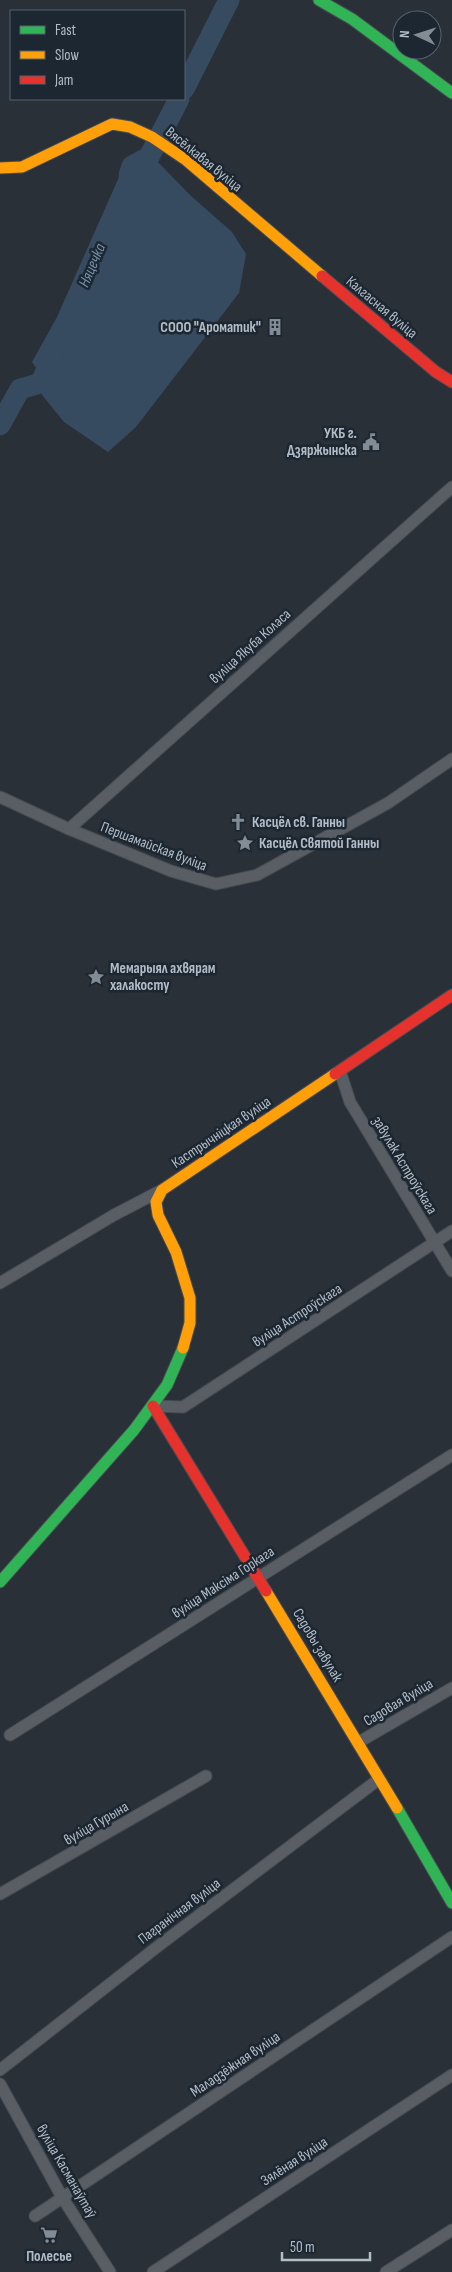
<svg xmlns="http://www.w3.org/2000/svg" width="452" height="2272" viewBox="0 0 452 2272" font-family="'Sofia Sans Condensed',sans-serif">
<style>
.water{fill:#364a60}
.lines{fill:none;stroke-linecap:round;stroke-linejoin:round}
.river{stroke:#364a60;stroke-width:21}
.street-casing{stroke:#474c52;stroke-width:13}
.fast-casing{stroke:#474c52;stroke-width:13}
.slow-casing{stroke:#474c52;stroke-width:13}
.jam-casing{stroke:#474c52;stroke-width:13}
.street{stroke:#595e65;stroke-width:11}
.fast{stroke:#30b455;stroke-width:11}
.slow{stroke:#ff9f0a;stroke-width:11}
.jam{stroke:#e5322d;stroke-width:11}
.labels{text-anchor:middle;stroke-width:5;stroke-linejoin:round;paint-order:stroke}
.street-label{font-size:15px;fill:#b3bdc8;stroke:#1c2732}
.poi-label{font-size:15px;font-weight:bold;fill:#b3bdc8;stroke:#1c2732;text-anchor:start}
.water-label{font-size:16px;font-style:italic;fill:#7390ac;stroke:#1c2732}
</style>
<rect width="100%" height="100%" fill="#293037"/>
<path class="water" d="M153,157L190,195L232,232L246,254L239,293L136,427L108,452L64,422L42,395L43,378L32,362L57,317L127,159Z"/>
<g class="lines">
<g class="river">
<path d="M184,89L229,0"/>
<path d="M129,175L132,166L149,157L179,99"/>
<path d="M0,425L20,389L41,383L54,351"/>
</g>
<g class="street-casing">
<g id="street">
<path d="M0,797L69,829L171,871L216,884L257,875L388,803L452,759"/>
<path d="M69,829L452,487"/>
<path d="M340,1071L350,1102L452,1271"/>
<path d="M0,1283L114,1215L162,1190"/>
<path d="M153,1406L183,1407L452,1231"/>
<path d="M10,1735L452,1455"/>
<path d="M359,1742L452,1688"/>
<path d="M0,1894L206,1776"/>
<path d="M0,2070L157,1947L379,1779"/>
<path d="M0,2084L62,2197L110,2272"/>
<path d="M35,2216L452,1937"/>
<path d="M153,2272L452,2075"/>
<path d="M386,2272L452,2230"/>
</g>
</g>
<g class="fast-casing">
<g id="fast">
<path d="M319,0L352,19L452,93"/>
<path d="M0,1582L134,1430L167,1385L183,1348"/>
<path d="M397,1808L452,1903"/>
</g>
</g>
<g class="slow-casing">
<g id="slow">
<path d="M0,168L22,167L112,124L130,127L152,137L186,160L322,276"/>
<path d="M183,1348L190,1323V1298L176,1252L158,1215L156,1202L162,1190L335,1074"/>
<path d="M266,1591L397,1808"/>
</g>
</g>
<g class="jam-casing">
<g id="jam">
<path d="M322,276L436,372L452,382"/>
<path d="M335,1074L452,995"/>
<path d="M153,1406L266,1591"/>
</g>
</g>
<use href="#street" class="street"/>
<use href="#fast" class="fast"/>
<use href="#slow" class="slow"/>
<use href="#jam" class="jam"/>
</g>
<defs>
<g id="building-bare" transform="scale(1.35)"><path d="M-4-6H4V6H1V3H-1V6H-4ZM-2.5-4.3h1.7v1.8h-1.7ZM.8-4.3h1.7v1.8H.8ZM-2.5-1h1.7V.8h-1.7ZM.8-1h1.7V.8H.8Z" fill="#838c95" stroke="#1c2732" stroke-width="2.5" paint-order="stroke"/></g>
<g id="civic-bare" transform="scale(1.35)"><path d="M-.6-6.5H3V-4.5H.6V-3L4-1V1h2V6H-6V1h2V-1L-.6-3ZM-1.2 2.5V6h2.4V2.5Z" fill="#838c95" stroke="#1c2732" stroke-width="2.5" paint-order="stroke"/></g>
<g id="church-bare" transform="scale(1.35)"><path d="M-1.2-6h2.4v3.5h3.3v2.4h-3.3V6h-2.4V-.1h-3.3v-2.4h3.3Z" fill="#838c95" stroke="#1c2732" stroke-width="2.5" paint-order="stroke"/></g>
<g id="sight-bare" transform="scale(1.35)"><path d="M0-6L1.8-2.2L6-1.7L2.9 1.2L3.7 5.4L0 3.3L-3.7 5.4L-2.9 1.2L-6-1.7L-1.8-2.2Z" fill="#838c95" stroke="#1c2732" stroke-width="2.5" paint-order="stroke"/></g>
<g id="supermarket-bare" transform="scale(1.35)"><path d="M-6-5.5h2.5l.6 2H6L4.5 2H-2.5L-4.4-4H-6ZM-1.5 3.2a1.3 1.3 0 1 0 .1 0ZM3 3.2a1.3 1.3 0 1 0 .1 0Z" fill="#838c95" stroke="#1c2732" stroke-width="2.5" paint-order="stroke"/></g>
</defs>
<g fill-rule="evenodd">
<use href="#building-bare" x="275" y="327"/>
<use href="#civic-bare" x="371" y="442"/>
<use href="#church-bare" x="238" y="822"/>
<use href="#sight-bare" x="245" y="843"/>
<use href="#sight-bare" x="96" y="977"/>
<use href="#supermarket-bare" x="49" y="2235"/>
</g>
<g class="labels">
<g class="street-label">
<text transform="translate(204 159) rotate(39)" y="5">Вясёлкавая вуліца</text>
<text transform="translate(382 307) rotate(40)" y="5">Калгасная вуліца</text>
<text transform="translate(250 646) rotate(-42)" y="5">вуліца Якуба Коласа</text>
<text transform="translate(154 846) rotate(21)" y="5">Першамайская вуліца</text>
<text transform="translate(221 1132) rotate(-34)" y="5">Кастрычніцкая вуліца</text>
<text transform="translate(405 1165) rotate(59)" y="5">завулак Астроўскага</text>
<text transform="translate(297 1315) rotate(-33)" y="5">вуліца Астроўскага</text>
<text transform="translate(223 1582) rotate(-33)" y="5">вуліца Максіма Горкага</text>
<text transform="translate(318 1645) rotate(59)" y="5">Садовы завулак</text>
<text transform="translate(398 1702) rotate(-31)" y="5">Садовая вуліца</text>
<text transform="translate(96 1823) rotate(-30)" y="5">вуліца Гурына</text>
<text transform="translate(179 1911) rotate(-37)" y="5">Пагранічная вуліца</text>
<text transform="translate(235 2064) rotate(-34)" y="5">Маладзёжная вуліца</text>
<text transform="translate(294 2161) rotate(-33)" y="5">Зялёная вуліца</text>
<text transform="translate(67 2171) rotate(60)" y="5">вуліца Касманаўтаў</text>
</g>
<g class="poi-label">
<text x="261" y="332" text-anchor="end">СООО "Ароматик"</text>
<text x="357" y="438" text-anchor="end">УКБ г.<tspan x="357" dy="17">Дзяржынска</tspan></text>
<text x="252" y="827">Касцёл св. Ганны</text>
<text x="259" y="848">Касцёл Святой Ганны</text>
<text x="110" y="973">Мемарыял ахвярам<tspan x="110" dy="17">халакосту</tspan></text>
<text x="49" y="2261" text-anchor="middle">Полесье</text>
</g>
<g class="water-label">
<text transform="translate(91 265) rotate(-67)" y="6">Няцечка</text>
</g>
</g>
<rect x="10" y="10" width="175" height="90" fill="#1c2732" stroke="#58636e"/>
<rect x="20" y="26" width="25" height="8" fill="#30b455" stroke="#58636e"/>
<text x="55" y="35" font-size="15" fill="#b3bdc8">Fast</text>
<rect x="20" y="51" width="25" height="8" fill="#ff9f0a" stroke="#58636e"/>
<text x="55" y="60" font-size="15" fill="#b3bdc8">Slow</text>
<rect x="20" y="76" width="25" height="8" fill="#e5322d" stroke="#58636e"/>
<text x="55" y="85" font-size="15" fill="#b3bdc8">Jam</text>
<g transform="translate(417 35) rotate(274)"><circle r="24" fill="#1c2732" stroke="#58636e"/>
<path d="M0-4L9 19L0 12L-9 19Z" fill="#838c95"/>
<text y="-8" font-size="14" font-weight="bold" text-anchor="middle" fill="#b3bdc8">N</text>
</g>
<path d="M282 2252v8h88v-8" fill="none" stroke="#b3bdc8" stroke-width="2.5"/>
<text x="290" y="2252" font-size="15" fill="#b3bdc8" stroke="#1c2732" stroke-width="4" paint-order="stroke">50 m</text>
</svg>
